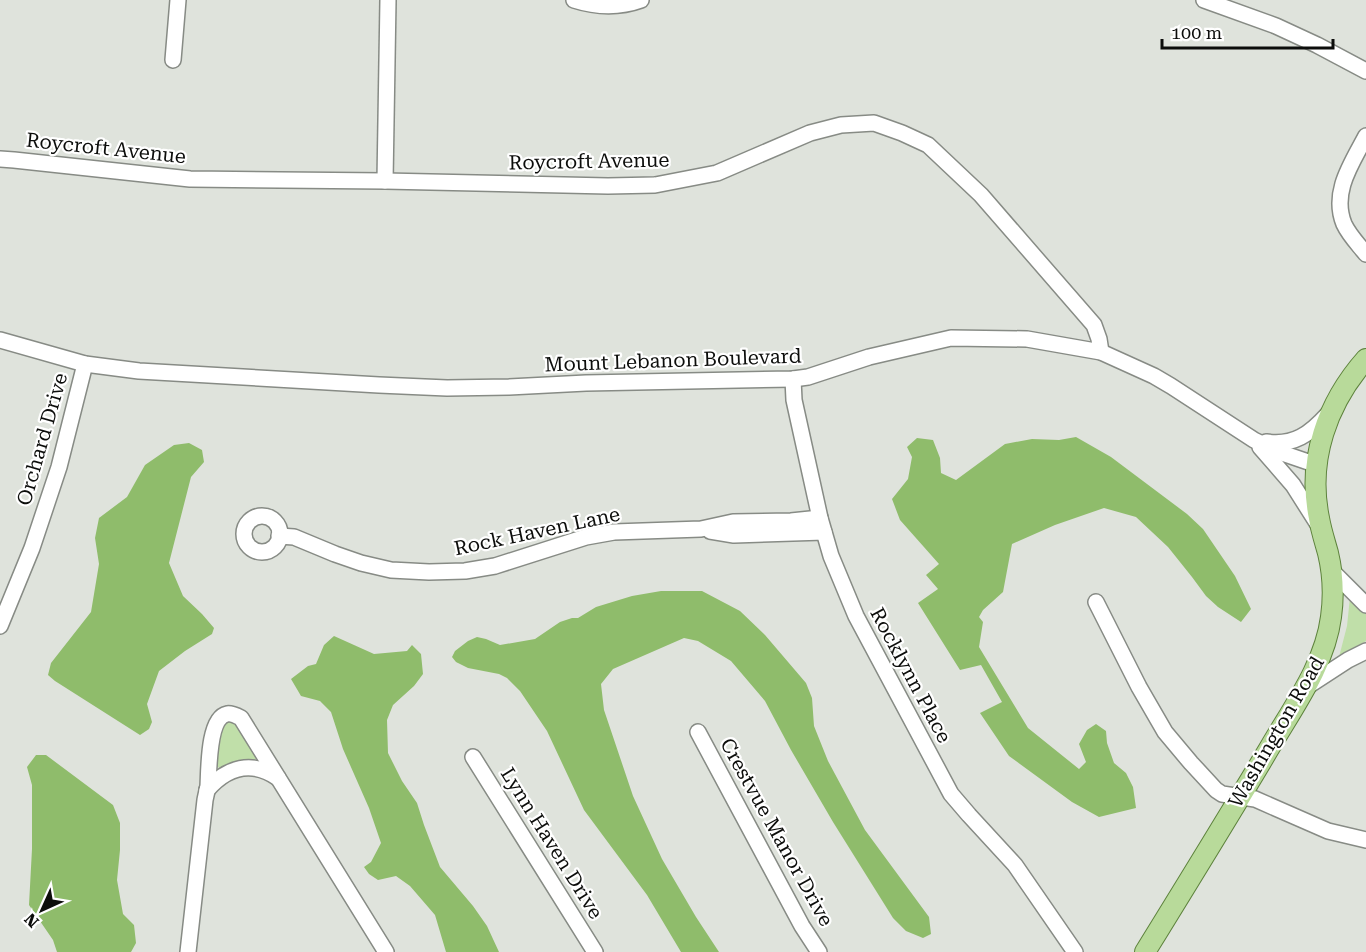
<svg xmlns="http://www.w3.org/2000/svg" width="1366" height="952" viewBox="0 0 1366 952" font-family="'Roboto Serif',serif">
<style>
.green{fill:#c0dfa9}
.forest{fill:#8fbc6b}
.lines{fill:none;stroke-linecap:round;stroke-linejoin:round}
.minor-casing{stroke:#878b85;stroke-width:18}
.major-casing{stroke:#5d823c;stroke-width:22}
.minor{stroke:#fff;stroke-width:15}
.major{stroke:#b8da9a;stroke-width:20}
.labels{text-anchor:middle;stroke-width:4.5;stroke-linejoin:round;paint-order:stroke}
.street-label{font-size:20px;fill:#0c0d0b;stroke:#fff}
</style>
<rect width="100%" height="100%" fill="#dfe3dc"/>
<g class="green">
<path d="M1350,597L1366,612V641L1339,657L1347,626Z"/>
<path d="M225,721L237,722L257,757L254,762L221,769L215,765L220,726Z"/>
</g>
<g class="forest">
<path d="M1076,437L1111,457L1187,514L1203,529L1235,576L1251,609L1241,622L1218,607L1206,596L1192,577L1168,547L1136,517L1104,508L1055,525L1012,544L1003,592L983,610L979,617L983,622L979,647L1028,728L1079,769L1086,762L1079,744L1087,730L1096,724L1106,731L1107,743L1114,763L1126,773L1133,787L1136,808L1099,817L1072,802L1009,756L980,713L1002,702L981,665L960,670L918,603L938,589L926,575L939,564L900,520L892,499L908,479L912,457L907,447L917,438L933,440L940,458L941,473L956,480L1005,444L1032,439L1059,440Z"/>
<path d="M189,443L202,450L204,462L191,477L169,563L183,596L202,614L214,628L212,634L185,651L159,671L147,704L152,722L149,729L140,735L55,681L48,675L51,663L91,612L99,564L95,538L99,518L127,497L145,465L174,445Z"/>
<path d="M661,591H702L740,611L765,635L806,683L812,698L814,726L828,761L865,830L929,917L931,934L923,938L906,931L893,918L833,822L791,750L765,701L731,661L698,641L684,638L613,669L601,684L604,710L633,796L662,859L696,917L719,952H681L647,895L584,810L547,731L520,691L507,678L499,674L468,668L456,662L452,657L455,651L468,641L477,637L486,639L500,645L535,639L560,622L572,618H578L596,607L632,596Z"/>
<path d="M334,636L374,654L407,651L412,645L421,654L423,674L414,686L393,705L387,720L388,753L402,781L417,803L424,825L440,867L473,906L487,926L499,952H446L435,915L410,886L396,876L378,880L369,874L364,867L371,862L381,843L369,808L343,749L331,712L320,701L301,696L291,679L308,666L316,664L324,645Z"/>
<path d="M36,755H46L113,805L120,823V850L117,880L123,914L134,925L136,943L131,952H57L53,940L29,905L32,849V785L27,767Z"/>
</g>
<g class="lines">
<g class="minor-casing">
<g id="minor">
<path d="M574,0C596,7 619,8 641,0"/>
<path d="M1204,0L1276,26L1317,45L1366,71"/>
<path d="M173,60L178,0"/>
<path d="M1366,136C1352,163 1331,192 1344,224C1349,235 1358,244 1366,254"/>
<path d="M0,159L14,160L190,179L385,181L608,186L655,185L717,173L810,133L841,125L874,123L902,133L928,145L981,195L1094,325L1099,339L1101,352"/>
<path d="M385,181L388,0"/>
<path d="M0,340L85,364L139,371L379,385L447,388L509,387L586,383L793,379L808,377L869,357L951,338L1027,339L1101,352L1154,376L1171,386L1254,440L1279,452L1317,465"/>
<path d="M793,379L794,400L820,518L831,556L856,616L951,794L969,815L1015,865L1075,952"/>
<path d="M1266,442C1294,446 1310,434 1328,414"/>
<path d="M1260,447L1293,485L1319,526"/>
<circle cx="262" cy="534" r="18"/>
<path d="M710,531L734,535L824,532"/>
<path d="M279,536L294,537L335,554L361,563L391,570L429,572L465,571L495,566L586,537L614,532L701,529L733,522L791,521L820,518"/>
<path d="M1331,570L1366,605"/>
<path d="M1096,602L1139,687L1165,732L1191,763L1216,790L1222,794L1255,799L1328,831L1366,840"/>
<path d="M0,626L32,548L59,467L85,364"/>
<path d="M1305,688L1348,660L1366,651"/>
<path d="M698,732L802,926L819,952"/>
<path d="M473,757L595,952"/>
<path d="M207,790C227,767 252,760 278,778"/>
<path d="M188,952L205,800C206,795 207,791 208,786C209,770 208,718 227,714C231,713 237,716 241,718L386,952"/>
</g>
</g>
<g class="major-casing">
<path id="major" d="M1145,952C1187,884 1229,816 1270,747C1294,706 1325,664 1331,617C1334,596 1333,574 1328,553C1325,542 1321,530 1319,518C1307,460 1327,403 1366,359"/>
</g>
<use href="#minor" class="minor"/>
<use href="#major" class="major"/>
</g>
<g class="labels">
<g class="street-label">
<text transform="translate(106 148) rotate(6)" y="7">Roycroft Avenue</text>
<text transform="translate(589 161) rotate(-1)" y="7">Roycroft Avenue</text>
<text transform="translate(673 360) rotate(-2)" y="7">Mount Lebanon Boulevard</text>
<text transform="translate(42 439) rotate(-74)" y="7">Orchard Drive</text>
<text transform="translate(537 531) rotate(-12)" y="7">Rock Haven Lane</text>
<text transform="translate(911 675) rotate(62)" y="7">Rocklynn Place</text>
<text transform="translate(1276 732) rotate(-60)" y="7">Washington Road</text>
<text transform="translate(777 832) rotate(61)" y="7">Crestvue Manor Drive</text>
<text transform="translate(552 843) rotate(58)" y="7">Lynn Haven Drive</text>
</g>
</g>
<g transform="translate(42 910) rotate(225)" stroke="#ffffff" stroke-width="4.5" paint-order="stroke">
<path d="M0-4.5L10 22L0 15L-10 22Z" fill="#0c0d0b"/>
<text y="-9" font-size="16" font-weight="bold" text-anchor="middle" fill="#0c0d0b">N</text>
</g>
<path d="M1162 39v9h171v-9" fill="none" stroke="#0c0d0b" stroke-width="3"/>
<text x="1171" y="39" font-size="18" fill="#0c0d0b" stroke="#ffffff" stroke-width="4.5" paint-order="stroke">100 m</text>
</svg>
